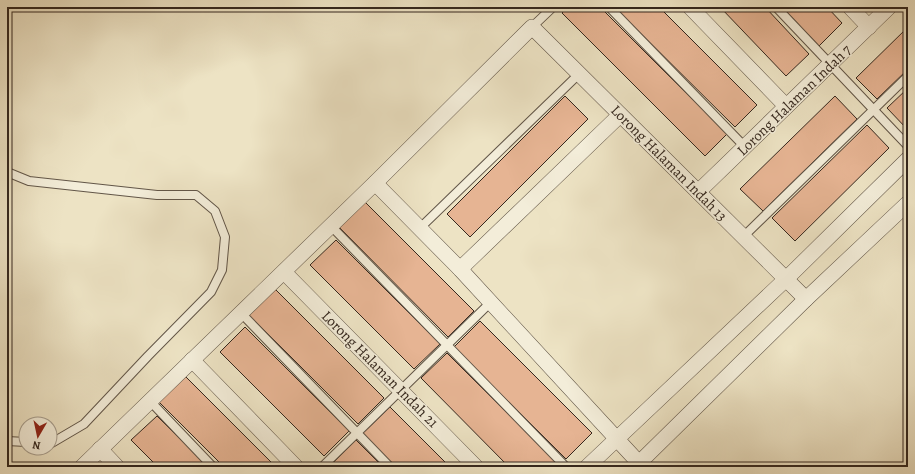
<svg xmlns="http://www.w3.org/2000/svg" width="915" height="474" viewBox="0 0 915 474" font-family="Alegreya,serif">
<style>
.building{fill:#e6b493;stroke:#34271e}
.lines{fill:none;stroke-linecap:round;stroke-linejoin:round}
.service-casing{stroke:#625648;stroke-width:10}
.minor-casing{stroke:#625648;stroke-width:16}
.service{stroke:#f3edd9;stroke-width:8}
.minor{stroke:#f3edd9;stroke-width:15}
.labels{text-anchor:middle;stroke-width:3;stroke-linejoin:round;paint-order:stroke}
.street-label{font-size:15px;fill:#34271e;stroke:#f3edd9}
</style>
<rect width="100%" height="100%" fill="#ede3c4"/>
<filter id="stains"><feTurbulence type="fractalNoise" baseFrequency=".005" numOctaves="4"/><feColorMatrix values="0 0 0 0 .2 0 0 0 0 .09 0 0 0 0 .02 0 0 0 .5 -.17"/></filter>
<radialGradient id="worn" r=".72"><stop offset=".6" stop-color="#630" stop-opacity="0"/><stop offset="1" stop-color="#630" stop-opacity=".3"/></radialGradient>
<g class="building">
<path d="M568,7H600L727,134L705,156L562,13Z"/>
<path d="M614,7H659L757,105L735,127Z"/>
<path d="M720,7H765L809,54L786,76Z"/>
<path d="M782,7H827L842,23L819,46Z"/>
<path d="M908,27V69L877,99L856,78Z"/>
<path d="M908,88V130L887,108Z"/>
<path d="M565,96L588,119L470,237L447,214Z"/>
<path d="M835,96L857,119L763,211L740,189Z"/>
<path d="M867,125L889,148L795,241L772,218Z"/>
<path d="M362,199L474,311L448,337L336,224Z"/>
<path d="M336,240L440,344L414,369L310,265Z"/>
<path d="M272,286L384,398L358,424L246,312Z"/>
<path d="M480,321L592,433L566,459L454,347Z"/>
<path d="M245,327L349,431L324,456L220,352Z"/>
<path d="M447,353L559,465L556,467H509L421,378Z"/>
<path d="M183,374L276,467H224L157,400Z"/>
<path d="M390,407L450,467H394L362,434Z"/>
<path d="M157,416L208,467H158L131,440Z"/>
<path d="M356,440L383,467H332L330,466Z"/>
</g>
<g class="lines">
<g class="service-casing">
<g id="service">
<path d="M609,7L745,147"/>
<path d="M776,7L908,146"/>
<path d="M532,27L553,7"/>
<path d="M7,172L29,181L157,195H196L215,211L225,237L222,270L211,292L148,356L84,424L50,444"/>
<path d="M331,226L566,467"/>
<path d="M420,228L579,74"/>
<path d="M743,237L908,76"/>
<path d="M241,313L390,467"/>
<path d="M150,401L213,467"/>
<path d="M7,441L26,442"/>
<path d="M322,467L491,302"/>
</g>
</g>
<g class="minor-casing">
<g id="minor">
<path d="M690,7L786,106"/>
<path d="M850,7L869,27"/>
<path d="M375,183L460,269L639,463"/>
<path d="M698,192L889,7"/>
<path d="M460,269L620,115"/>
<path d="M284,272L476,467"/>
<path d="M192,360L296,467"/>
<path d="M100,449L117,467"/>
<path d="M82,467L375,183L532,27L806,299"/>
<path d="M587,467L786,279L908,159"/>
<path d="M635,467L806,299L908,203"/>
</g>
</g>
<use href="#service" class="service"/>
<use href="#minor" class="minor"/>
</g>
<g class="labels">
<g class="street-label">
<text transform="translate(794 100) rotate(-44)" y="5">Lorong Halaman Indah 7</text>
<text transform="translate(669 163) rotate(45)" y="5">Lorong Halaman Indah 13</text>
<text transform="translate(380 369) rotate(45)" y="5">Lorong Halaman Indah 21</text>
</g>
</g>
<rect width="915" height="474" fill="none" stroke="#ede3c4" stroke-width="24"/>
<rect x="8" y="8" width="899" height="458" fill="none" stroke="#34271e" stroke-width="2"/>
<rect x="12" y="12" width="891" height="450" fill="none" stroke="#34271e"/>
<g transform="translate(38 436) rotate(189)"><circle r="19" fill="#f3edd9" stroke="#a79e8e"/>
<path d="M0-3L7 15L0 10L-7 15Z" fill="#8f2418"/>
<text y="-6" font-size="11" font-weight="bold" text-anchor="middle" fill="#34271e">N</text>
</g>
<rect width="100%" height="100%" filter="url(#stains)"/>
<rect width="100%" height="100%" fill="url(#worn)"/>
</svg>
